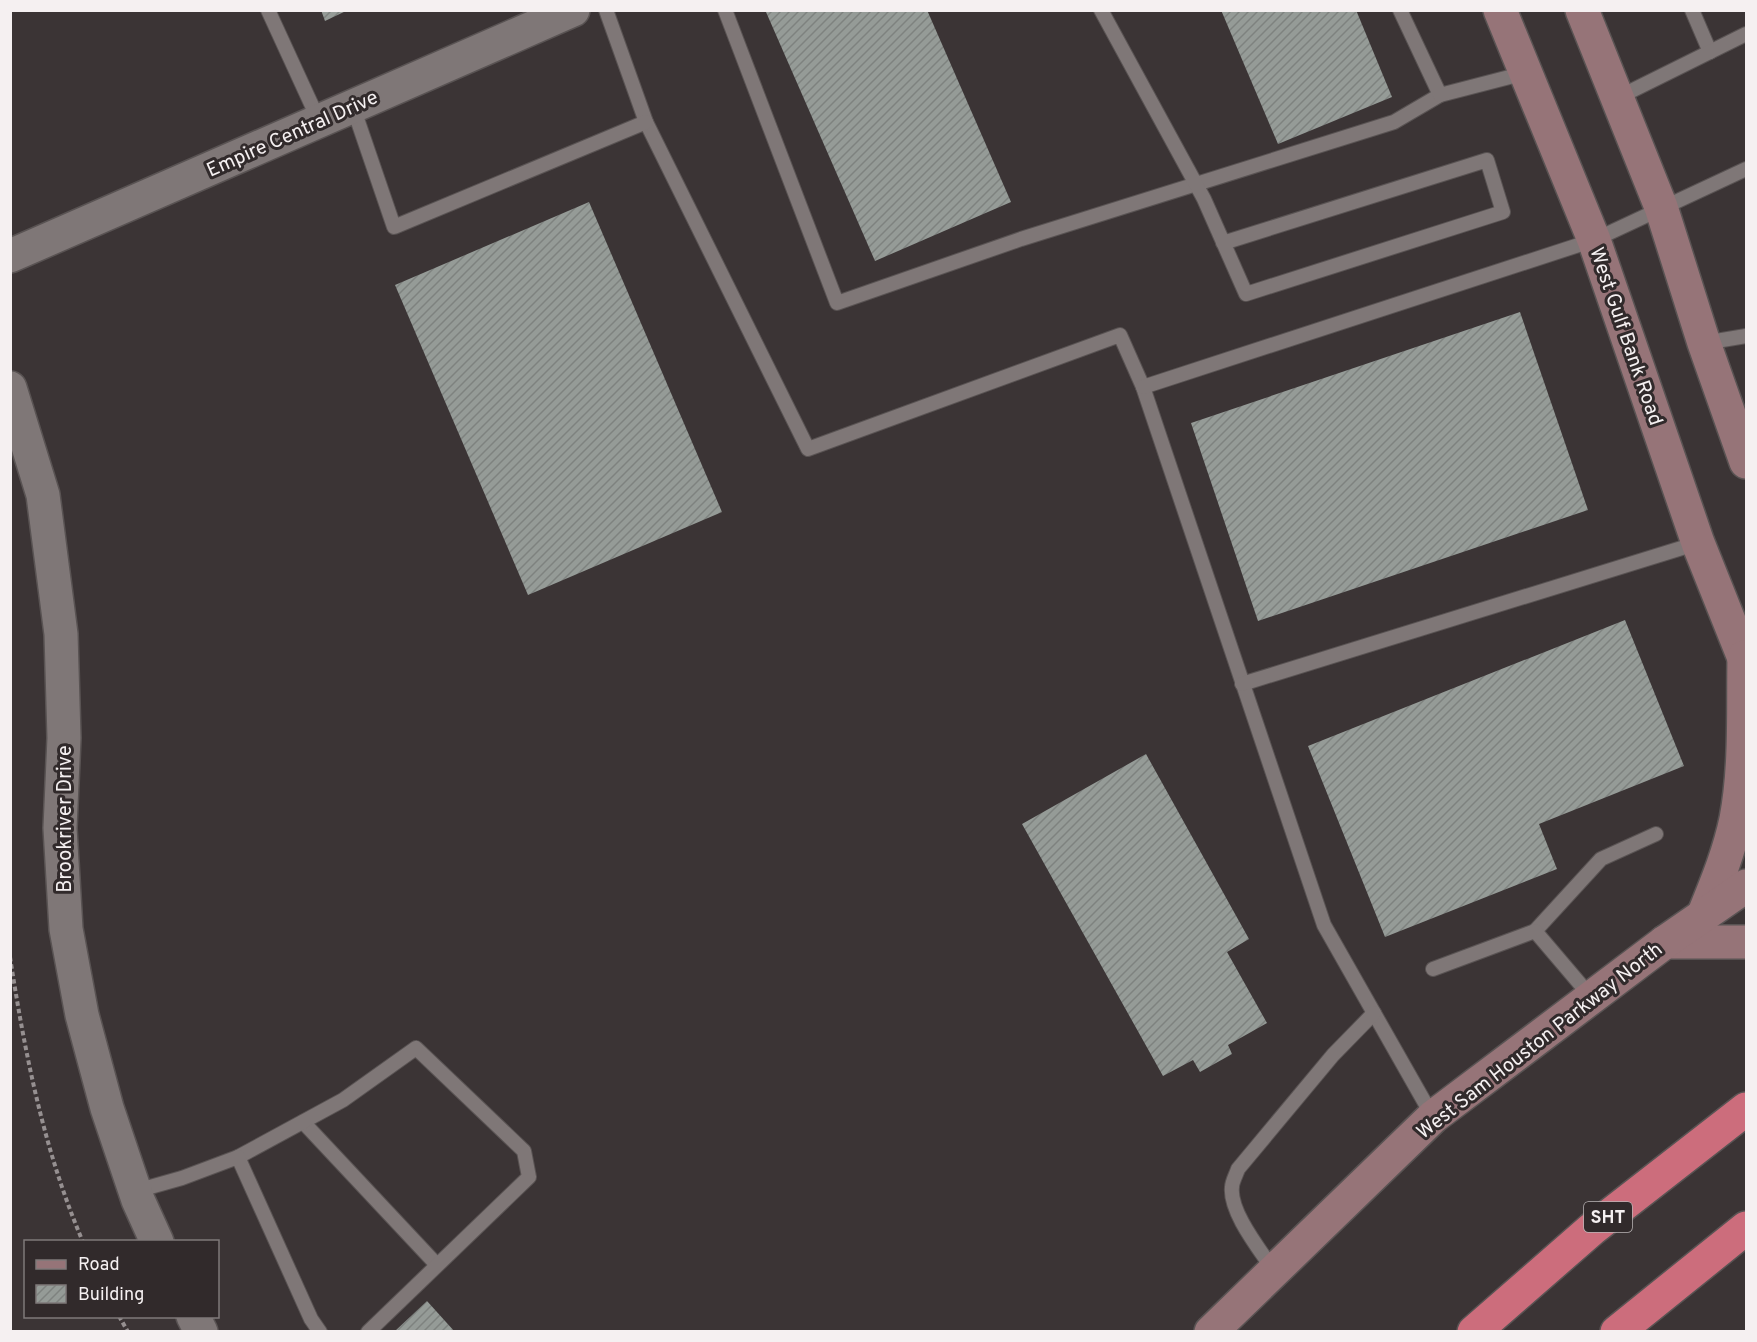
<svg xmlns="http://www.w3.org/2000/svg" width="1757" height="1342" viewBox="0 0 1757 1342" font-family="Overpass,sans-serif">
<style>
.building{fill:url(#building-hatch)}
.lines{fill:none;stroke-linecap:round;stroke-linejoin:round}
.service-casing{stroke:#595353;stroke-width:16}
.tertiary-casing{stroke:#595353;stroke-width:36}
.secondary-casing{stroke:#595353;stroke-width:36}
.motorway-casing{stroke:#595353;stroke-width:36}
.path{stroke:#969091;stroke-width:4;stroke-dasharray:4.5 3;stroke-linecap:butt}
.service{stroke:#7f7777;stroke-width:14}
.tertiary{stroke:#7f7777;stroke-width:33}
.secondary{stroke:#967478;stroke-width:33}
.motorway{stroke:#cc6d7c;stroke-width:33}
.labels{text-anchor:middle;stroke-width:6;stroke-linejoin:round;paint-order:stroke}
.shield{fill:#312a2b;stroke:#bab5b6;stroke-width:1.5}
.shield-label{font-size:18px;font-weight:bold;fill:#f5f0f1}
.street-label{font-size:20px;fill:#f5f0f1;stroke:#312a2b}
</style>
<defs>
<pattern id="building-hatch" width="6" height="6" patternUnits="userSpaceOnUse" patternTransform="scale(1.5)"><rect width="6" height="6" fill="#959b97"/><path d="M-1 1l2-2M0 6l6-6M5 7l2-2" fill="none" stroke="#7e827f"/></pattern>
</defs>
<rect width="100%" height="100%" fill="#3b3435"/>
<g class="building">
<path d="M321,10H348L325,21Z"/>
<path d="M770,10H927L1011,202L875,261L766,12Z"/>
<path d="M1221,10H1356L1392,97L1278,144Z"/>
<path d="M589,202L722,512L528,595L395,285Z"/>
<path d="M1520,312L1588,510L1258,621L1191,423Z"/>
<path d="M1625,620L1684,766L1539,824L1557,869L1385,937L1308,746Z"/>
<path d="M1146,754L1249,939L1227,952L1267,1023L1228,1045L1232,1054L1200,1072L1193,1060L1163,1076L1022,824Z"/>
<path d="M427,1301L455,1332H394Z"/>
</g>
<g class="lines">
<g class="service-casing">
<g id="service">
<path d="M268,10L319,121"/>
<path d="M606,10L646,122L808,449L1120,335L1143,387L1324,925L1433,1117"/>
<path d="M725,10L837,303L1021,239L1394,122L1440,95"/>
<path d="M1101,10L1204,199L1246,294L1503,212L1487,160L1223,243"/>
<path d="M1400,10L1440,95L1525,73"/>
<path d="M1692,10L1710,52"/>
<path d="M1617,98L1746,34"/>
<path d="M353,107L394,227L646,122"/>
<path d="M1704,343L1746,336"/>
<path d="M1143,387L1594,240L1746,169"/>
<path d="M1242,684L1698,543"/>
<path d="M1535,931L1601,859L1656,834"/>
<path d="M1433,969L1535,931L1592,998"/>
<path d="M303,1122L437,1265"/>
<path d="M238,1157L343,1100L416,1048L524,1151L529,1177L368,1332"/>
<path d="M136,1191L182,1178L238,1157L311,1319L320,1332"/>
<path d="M1274,1271C1261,1251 1229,1212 1232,1187C1232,1182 1236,1175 1238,1169L1333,1055L1374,1013"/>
</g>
</g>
<g class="tertiary-casing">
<g id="tertiary">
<path d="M10,256L573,10"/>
<path d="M10,388L43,495L61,634L64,738L60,828L66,929L82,1015L107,1108L138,1200L157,1242"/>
<path d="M193,1316L201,1332"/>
</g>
</g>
<g class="secondary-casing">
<g id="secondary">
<path d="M1500,10L1594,240L1698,543L1746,663"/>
<path d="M1582,10L1661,207L1704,343L1746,462"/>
<path d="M1703,916C1716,884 1729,853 1736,819C1746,766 1743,710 1744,657"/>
<path d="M1665,942H1746"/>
<path d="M1211,1332L1433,1117L1665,942L1746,886"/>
</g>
</g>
<g class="motorway-casing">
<g id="motorway">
<path d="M1474,1332L1592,1229L1746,1109"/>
<path d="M1617,1332L1746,1228"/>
</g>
</g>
<g class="path">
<path d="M10,957C25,1054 44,1151 83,1242"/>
<path d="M119,1316L128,1332"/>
</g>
<use href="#service" class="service"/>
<use href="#tertiary" class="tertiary"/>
<use href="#secondary" class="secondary"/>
<use href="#motorway" class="motorway"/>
</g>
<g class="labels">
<rect class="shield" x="1584" y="1202" width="48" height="30" rx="4.5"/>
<g class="shield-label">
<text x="1608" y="1223">SHT</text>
</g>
<g class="street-label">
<text transform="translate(292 133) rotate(-24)" y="7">Empire Central Drive</text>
<text transform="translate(1627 336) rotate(71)" y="7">West Gulf Bank Road</text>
<text transform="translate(64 819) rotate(-90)" y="7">Brookriver Drive</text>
<text transform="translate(1539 1040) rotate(-38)" y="7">West Sam Houston Parkway North</text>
</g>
</g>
<rect width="1757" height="1342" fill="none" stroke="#f5f0f1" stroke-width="24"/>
<rect x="24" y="1240" width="195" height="78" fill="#312a2b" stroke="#7f797a" stroke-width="1.5"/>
<rect x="36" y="1260" width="30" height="9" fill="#967478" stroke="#7f797a" stroke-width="1.5"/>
<text x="78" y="1270" font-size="18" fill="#f5f0f1">Road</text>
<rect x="36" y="1285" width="30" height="18" fill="url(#building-hatch)" stroke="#7f797a" stroke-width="1.5"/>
<text x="78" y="1300" font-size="18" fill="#f5f0f1">Building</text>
</svg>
